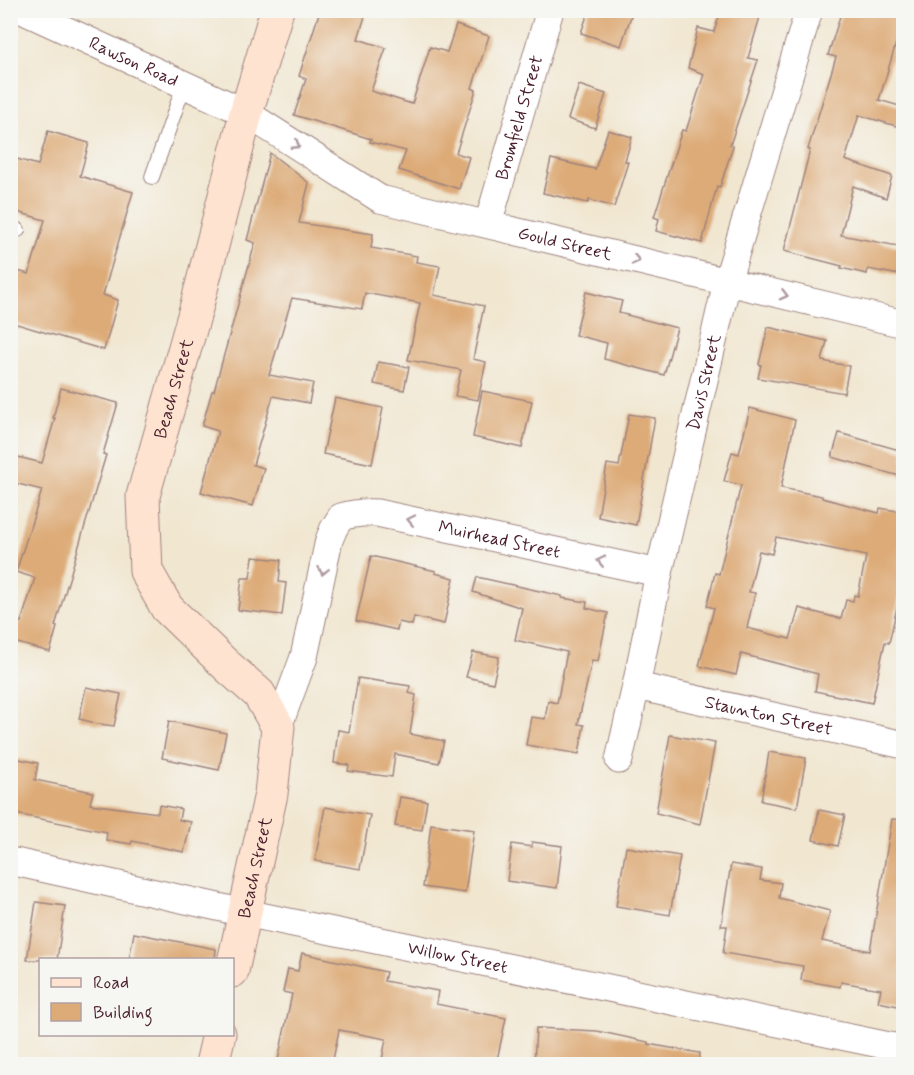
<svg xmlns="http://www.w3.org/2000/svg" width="914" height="1075" viewBox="0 0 914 1075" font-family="Mynerve,sans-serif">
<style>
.building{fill:#ddab78;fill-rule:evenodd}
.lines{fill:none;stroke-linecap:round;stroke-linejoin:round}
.lane-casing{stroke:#9e837e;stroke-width:16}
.street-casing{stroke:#9e837e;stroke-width:29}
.secondary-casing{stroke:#9e837e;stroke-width:35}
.lane{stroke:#fff;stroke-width:14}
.street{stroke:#fff;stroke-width:27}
.secondary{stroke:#fee3d1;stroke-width:33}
.oneway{stroke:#ae9aa0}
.labels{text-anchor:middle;stroke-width:5;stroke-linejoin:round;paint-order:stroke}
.street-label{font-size:18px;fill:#4a1f2b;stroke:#f6f6f2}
</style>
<rect width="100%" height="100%" fill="#f6f6f2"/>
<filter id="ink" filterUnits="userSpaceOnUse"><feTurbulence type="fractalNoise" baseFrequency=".0167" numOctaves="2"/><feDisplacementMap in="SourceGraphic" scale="12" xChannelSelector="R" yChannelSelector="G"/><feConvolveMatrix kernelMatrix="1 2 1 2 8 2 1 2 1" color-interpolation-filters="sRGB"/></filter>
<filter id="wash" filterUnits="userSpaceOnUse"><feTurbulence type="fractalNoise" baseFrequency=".008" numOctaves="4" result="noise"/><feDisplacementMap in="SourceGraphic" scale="24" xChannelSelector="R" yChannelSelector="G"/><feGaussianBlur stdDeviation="1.35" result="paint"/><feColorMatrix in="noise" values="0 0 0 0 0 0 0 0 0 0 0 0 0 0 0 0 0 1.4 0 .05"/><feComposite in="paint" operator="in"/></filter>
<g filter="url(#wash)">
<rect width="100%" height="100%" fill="#f1e7d1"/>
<g id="blocks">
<g class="building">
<path d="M320,10H367L358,39L386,48L371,91L412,104L430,47L447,52L456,25L489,36L472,88L476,90L456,153L469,157L459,189L399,170L406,151L370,142L371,139L294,115L306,79L299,76Z"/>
<path d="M589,10H633L621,46L581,33Z"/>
<path d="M721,10H762L748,58L758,60L730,145L733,146L720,187L717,186L702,243L656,231L659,219L654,217L682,130L686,131L704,74L688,68L698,28L714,32Z"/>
<path d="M842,10H903V20L879,100L903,107V128L859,115L845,160L892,176L886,198L853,186L841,235L903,247V256L900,275L868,269L867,274L841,268L842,266L784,251L810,150L808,149L836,57L828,55Z"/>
<path d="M579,85L606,94L595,128L568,119Z"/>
<path d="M608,130L632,137L625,161L628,162L614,207L589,200L588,203L543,193L551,159L595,169Z"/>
<path d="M48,131L89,143L80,176L133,192L103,295L118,300L104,350L10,322V269L29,274L45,220L10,210V157L38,165Z"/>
<path d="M270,153L309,183L299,223L373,234L371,248L417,256L416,262L440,266L434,295L484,306L473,359L486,362L478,400L455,396L461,370L408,360L420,303L365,293L362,309L292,298L269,375L313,383L309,403L273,396L253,465L264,468L253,506L201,492L218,431L202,426L212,391H214L255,243L247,240Z"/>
<path d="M586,292L622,301L619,313L677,328L664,375L604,359L607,343L575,335Z"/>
<path d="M768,327L827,341L822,361L849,366L844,393L758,378L761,365L759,364Z"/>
<path d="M378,362L409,367L404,390L374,384Z"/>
<path d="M61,388L118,403L103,454L106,455L55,626L57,627L50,652L10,641V619L21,622L35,578L16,572L42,490L10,482V455L42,463L55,418H53Z"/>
<path d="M482,391L532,401L522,448L473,437Z"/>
<path d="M335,398L383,408L372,464L323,454Z"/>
<path d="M750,408L795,420L781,488L822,496V498L879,513L880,508L903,512V581L889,643L885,642L872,703L815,691L818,674L741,654L736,675L699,666L714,608L707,606L715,573L719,574L741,485L724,481L732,452L739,454ZM776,537L866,556L858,596L854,595L853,601L846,600L841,619L799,608L790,639L747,628L755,593L749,592L759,551L772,554Z"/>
<path d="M629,414L655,418L636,525L598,517L607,464L619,466Z"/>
<path d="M839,433L903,451V477L832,457Z"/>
<path d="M371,556L436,571L435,573L454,578L444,624L414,617L412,625L399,622L397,630L356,621Z"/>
<path d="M253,557L281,560L279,582L286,583L282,615L238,610L242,578H250Z"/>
<path d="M477,577L562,596V598L587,602L586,608L608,613L598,661L592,660L578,724L584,725L579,754L526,745L531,717L545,719L548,701L557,703L567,652L515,640L522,608L473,592Z"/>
<path d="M473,652L499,657L493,683L466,677Z"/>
<path d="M358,678L410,686L409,693L416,695L410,734L444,741L439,763L395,754L392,777L348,771L349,765L334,763L338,730L349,732Z"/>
<path d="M86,687L121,694L114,726L92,723V722L79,719Z"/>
<path d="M169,721L226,733L219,770L162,758Z"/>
<path d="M670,735L715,743L700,824L656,813Z"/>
<path d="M769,752L806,758L797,808L761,801Z"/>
<path d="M10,757L38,763L35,780L93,792L90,804L158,813L159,805L181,809L179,820L191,822L184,852L132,841L131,844L106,840L107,832L10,813Z"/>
<path d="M400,797L427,801L422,830L395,826Z"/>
<path d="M325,807L370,815L360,869L315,861Z"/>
<path d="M819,810L845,815L838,846L813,840Z"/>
<path d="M892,819L903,820V1007L878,1002L881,989L841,982L840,987L801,980L803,966L723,953L727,926H721L731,864L762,869L760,880L781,883L779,898L830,911L822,941L870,951Z"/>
<path d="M431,824L474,830L465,893L423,887Z"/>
<path d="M532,842L562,846L557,888L507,881L512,844L532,847Z"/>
<path d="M626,847L680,856L670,915L616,906Z"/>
<path d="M36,902L65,906L57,960H27Z"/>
<path d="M134,933L216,949L215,960H129Z"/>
<path d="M302,953L386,972L384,981L438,991L436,1004L506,1018L496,1065H381L386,1039L339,1030L332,1065H277L292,994L283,992L288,969L298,971Z"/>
<path d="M536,1028L597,1031L648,1042V1044L700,1053L699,1065H534Z"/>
</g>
</g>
</g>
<g filter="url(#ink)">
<use href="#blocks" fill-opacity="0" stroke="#9e837e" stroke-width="1.5"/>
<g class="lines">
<g class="lane-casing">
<g id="lane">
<path d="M152,177L184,85"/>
<path d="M10,228L18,230"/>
</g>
</g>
<g class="street-casing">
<g id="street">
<path id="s1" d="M22,10L246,113L380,199L904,324"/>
<path id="s2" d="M488,224L550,10"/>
<path id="s3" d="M636,686L904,745"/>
<path id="s4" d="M278,727L304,657L329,540L334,528L341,517C354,513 364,512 377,513L659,573"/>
<path id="s5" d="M619,760L636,686L659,573L727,282L809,10"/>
<path id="s6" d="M10,861L245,913L904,1049"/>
</g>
</g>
<g class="secondary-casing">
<g id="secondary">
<path id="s7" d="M232,971L271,794L278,727L259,694L226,665L167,608L146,571L143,496L197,305L246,113L277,10"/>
<path d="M212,1064L219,1034"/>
</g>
</g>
<use href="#lane" class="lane"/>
<use href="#street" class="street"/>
<use href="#secondary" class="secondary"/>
</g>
<defs><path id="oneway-chevron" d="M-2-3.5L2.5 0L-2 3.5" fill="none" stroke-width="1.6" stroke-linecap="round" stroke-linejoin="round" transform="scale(1.5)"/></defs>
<g class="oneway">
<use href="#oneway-chevron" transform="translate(296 145) rotate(32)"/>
<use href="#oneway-chevron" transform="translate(636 260) rotate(13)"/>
<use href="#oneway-chevron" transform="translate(784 295) rotate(14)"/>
<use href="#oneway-chevron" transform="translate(411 520) rotate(-168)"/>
<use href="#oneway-chevron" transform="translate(601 561) rotate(-168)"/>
<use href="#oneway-chevron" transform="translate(323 571) rotate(102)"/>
</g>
</g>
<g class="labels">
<g class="street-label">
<text dy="6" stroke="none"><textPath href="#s1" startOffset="123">Rawson Road</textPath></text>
<text dy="6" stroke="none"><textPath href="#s2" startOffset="111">Bromfield Street</textPath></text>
<text dy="6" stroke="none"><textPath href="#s1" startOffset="596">Gould Street</textPath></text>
<text dy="6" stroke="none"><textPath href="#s5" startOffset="387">Davis Street</textPath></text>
<text dy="6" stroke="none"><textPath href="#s7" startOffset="642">Beach Street</textPath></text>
<text dy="6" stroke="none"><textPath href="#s4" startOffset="382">Muirhead Street</textPath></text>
<text dy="6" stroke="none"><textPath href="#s3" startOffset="136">Staunton Street</textPath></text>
<text dy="6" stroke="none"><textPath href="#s7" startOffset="106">Beach Street</textPath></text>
<text dy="6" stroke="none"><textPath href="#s6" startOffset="458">Willow Street</textPath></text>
</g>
</g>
<rect width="914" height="1075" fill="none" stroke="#f6f6f2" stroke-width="36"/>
<rect x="39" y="958" width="195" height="78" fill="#f6f6f2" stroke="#b1a0a2" stroke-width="1.5"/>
<rect x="51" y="978" width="30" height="9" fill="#fee3d1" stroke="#b1a0a2" stroke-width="1.5"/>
<text x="93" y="988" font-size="18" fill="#4a1f2b">Road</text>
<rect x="51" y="1003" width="30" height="18" fill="#ddab78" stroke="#b1a0a2" stroke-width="1.5"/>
<text x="93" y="1018" font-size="18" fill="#4a1f2b">Building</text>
</svg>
